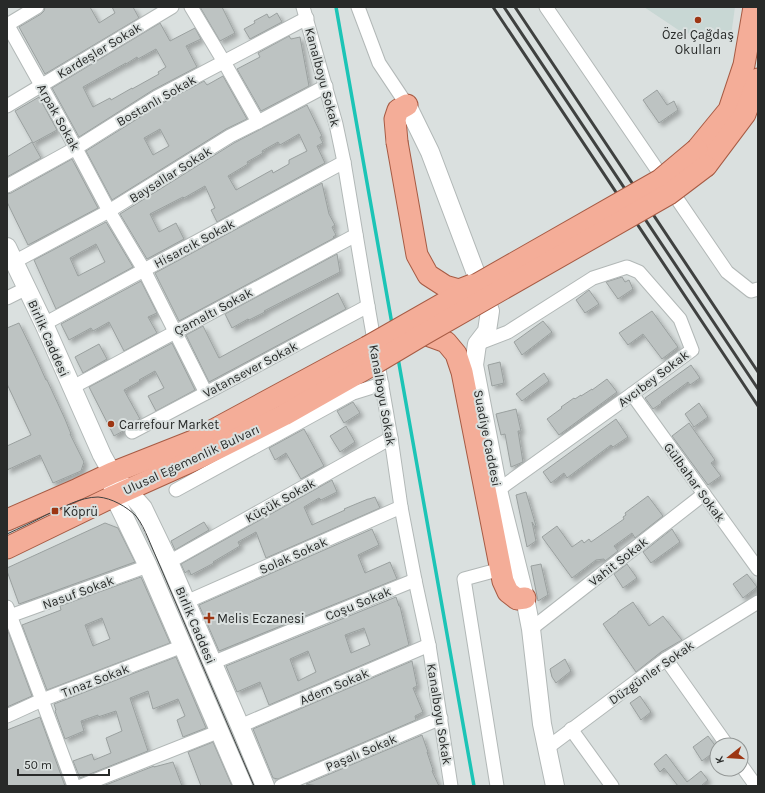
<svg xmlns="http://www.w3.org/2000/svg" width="765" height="793" viewBox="0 0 765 793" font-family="Karla,sans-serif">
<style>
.built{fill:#c8d7d4}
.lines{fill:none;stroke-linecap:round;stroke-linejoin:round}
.stream{stroke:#1cc4b6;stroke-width:3.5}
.building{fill:#bdc3c2;stroke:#9aa09f;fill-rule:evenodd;filter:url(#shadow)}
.minor-casing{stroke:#b2b8b7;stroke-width:15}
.secondary-casing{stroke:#b2b8b7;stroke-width:20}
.primary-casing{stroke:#a75b44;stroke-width:23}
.minor{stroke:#fff;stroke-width:13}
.secondary{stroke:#fff;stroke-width:18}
.primary{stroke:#f4ad98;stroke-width:21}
.tram{stroke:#3f4140;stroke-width:1}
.rail{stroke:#3f4140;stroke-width:3}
.primary-bridge-casing{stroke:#a75b44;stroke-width:23;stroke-linecap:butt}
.primary-bridge{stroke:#f4ad98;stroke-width:21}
.poi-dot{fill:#9d3613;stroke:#dae0df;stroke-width:1.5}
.labels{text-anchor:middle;stroke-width:4;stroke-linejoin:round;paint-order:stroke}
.poi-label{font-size:13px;fill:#282a29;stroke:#dae0df;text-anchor:start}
.street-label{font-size:13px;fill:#282a29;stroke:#dae0df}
</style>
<defs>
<filter id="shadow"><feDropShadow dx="3.5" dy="3.5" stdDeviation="2" flood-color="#0004"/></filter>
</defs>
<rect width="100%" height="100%" fill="#dae0df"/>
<path class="built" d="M644,7H735L731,36L683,33Z"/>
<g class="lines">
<g class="stream">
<path d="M336,7L392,324"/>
<path d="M398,358L474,786"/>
</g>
</g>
<g class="building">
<path d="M45,7H90L99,23L115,13L112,7H133L139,18L45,74L19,27L41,14L44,11Z"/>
<path d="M200,7H222L235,33L220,41Z"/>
<path d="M277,13L282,22L250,39L244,29L255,23L254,21L267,14L269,18Z"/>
<path d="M160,23L170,41L195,28L201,39L186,46L197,67L153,90L79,137L52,88ZM156,49L166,67L158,72L159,74L132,89V88L111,100L110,98L93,107L83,87L126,63V64L137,57L138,59Z"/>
<path d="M289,36L291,39L300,37L309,86L261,111L237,69L260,57L258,53Z"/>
<path d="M223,76L247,119L226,129L112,200L86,151L161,104L204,81L207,85ZM160,129L169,146L153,155L144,138Z"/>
<path d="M657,90L667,105L674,101L678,110L659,123L643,100Z"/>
<path d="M39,97L57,130L33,143L15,111Z"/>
<path d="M307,105L322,136L320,137L323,143L317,146L325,163L217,222L211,210L215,208L205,186L184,198L183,197L150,214L159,232L176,223L184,239L147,259L120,214L234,143ZM299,134L307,151L289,160V164L273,173L272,170L236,190L228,176L248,164L247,162L263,153L262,151L278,142L280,145Z"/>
<path d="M32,142L41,158L7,177V157Z"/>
<path d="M72,159L98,208L28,245L7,202V194L11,193Z"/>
<path d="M322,183L329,214L335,225L332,227L336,235L333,237L334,238L179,321L155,273Z"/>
<path d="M106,222L133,267L56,309L34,260ZM96,244L105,262L78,276L70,258Z"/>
<path d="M337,254L340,272L264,311L265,312L249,320L248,319L232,328L225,314Z"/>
<path d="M622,277L625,282L629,280L633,289L618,299L606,282Z"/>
<path d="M141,281L157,313L148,317L157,333L124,351L109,322L93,331L91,328L69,340L61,324Z"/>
<path d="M589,290L599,304L585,313L576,300Z"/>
<path d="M338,293L346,309L209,382L186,335L203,326L219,358Z"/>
<path d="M652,311L678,347L662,359L643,334L628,345L619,333Z"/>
<path d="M543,321L552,332L522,355L514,342Z"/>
<path d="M19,323L37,360L46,380H47L65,419L71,434H70L84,462L81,471L53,483L40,455L7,470V446L31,435L7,384V328Z"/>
<path d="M172,343L195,390L156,411L148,396L164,388L155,371L139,380L140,381L124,390L140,419L128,425L125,430L114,436L89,387Z"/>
<path d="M99,344L107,359L83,373L75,357Z"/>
<path d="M500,362L504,383L492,386L488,365Z"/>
<path d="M691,365L700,378L690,385L688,382L661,402L662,403L653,409L645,398Z"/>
<path d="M544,373L549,381L522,401L516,394Z"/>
<path d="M607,379L617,392L559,435L547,419L562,408L561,407L574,398L575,399L581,395V396L592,389V390Z"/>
<path d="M353,402L360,413L344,423L337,411Z"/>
<path d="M699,403L708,417L694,427L685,414Z"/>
<path d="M516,409L521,431H518L523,462L511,467L505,434L501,435L496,414Z"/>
<path d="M616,419L628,437L613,447L611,445L567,478L564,473L551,483L543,472Z"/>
<path d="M689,423L715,460L711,463L721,476L708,485L672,436Z"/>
<path d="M346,426L355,442L340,452L330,436Z"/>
<path d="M304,429L324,466L301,479L286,453L275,460L269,448Z"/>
<path d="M332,480L337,492L321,500L319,498L304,507L312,525L345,510L344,509L368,499H369L375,497L380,508L266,558L256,532L238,542L240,546L213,562L214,563L191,575L189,570L185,573L181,564Z"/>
<path d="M526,492L536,526L535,527L532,522L536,541L527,547L516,495Z"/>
<path d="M648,496L663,516L635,538L632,533L614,546L618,551L605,561L604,559L596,560L572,578L542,537L557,526L572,547L582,540L584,543L589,539L591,542L624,519L623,517L626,515L625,513Z"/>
<path d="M204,522L209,530L175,550L171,541Z"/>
<path d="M105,523L118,528L135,562L19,604L7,571V568Z"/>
<path d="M372,529L379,545L358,555L365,573L390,562L397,579L219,651L199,605Z"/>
<path d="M672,529L680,542L651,563L643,552Z"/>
<path d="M541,564L548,595L538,601L531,566Z"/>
<path d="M627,564L637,578L623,588L614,574Z"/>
<path d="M747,574L757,587L743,598L733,584Z"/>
<path d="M141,577L170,643L47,690L22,625L61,610L60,606ZM102,618L110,639L93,646L85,625Z"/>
<path d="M396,597L399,606H400L409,645L269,705L260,682L237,692L226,666ZM364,628L370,645L351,653L345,635ZM308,651L316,672L298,681L290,659Z"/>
<path d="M633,602L649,626L663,616L682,640L661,652L636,672L603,624L618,613V612Z"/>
<path d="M8,631L32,696L7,707V632Z"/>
<path d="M176,657L206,728L183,737L177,720L185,716L178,699L153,709L148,691L130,698L148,751L80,778L73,761L92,754L94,760L111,753L106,738L122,731L116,711L98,717V715L81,721L84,731L65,739L55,711L56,710L54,704Z"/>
<path d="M565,659L571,671L556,683L552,677L550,669Z"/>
<path d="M412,661L417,686L413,688L423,712L415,716L416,720L278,779L273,778L253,729Z"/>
<path d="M640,696L651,712L641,720L630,703Z"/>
<path d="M40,717L65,786H7V730Z"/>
<path d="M422,735L428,752H427L433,770L432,771L439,786H318L306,784Z"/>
<path d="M708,736L717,748V750L702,761L693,747Z"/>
<path d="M213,742L232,786H201L188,752Z"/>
<path d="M666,754L687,782L701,771L708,780L701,786H678L664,768L660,772L654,764Z"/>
<path d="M173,762L182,786H103L154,766V767Z"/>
</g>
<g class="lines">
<g class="minor-casing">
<g id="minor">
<path d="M191,7L224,62L258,122"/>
<path d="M303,7L336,124L344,162L368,306L391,438L401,507L415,580L429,645L451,786"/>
<path d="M358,7L379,63L407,105"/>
<path d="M546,7L727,272L751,291L758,289"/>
<path d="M7,24L65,128L109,211L144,270L206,393"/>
<path d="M7,25L37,7"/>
<path d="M7,106L172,7"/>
<path d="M7,186L76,148L157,97L307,18"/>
<path d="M14,262L109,211L230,136L258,122L326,86"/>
<path d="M7,298L27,288"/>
<path d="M44,324L344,162"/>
<path d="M477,344L508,332L593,278L627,267L639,272L680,319L692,350L632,394L498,490"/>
<path d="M71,388L356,235"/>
<path d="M632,394L758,569"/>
<path d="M132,432L206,393L368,306"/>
<path d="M176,490L353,393L382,384"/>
<path d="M169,562L391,438"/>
<path d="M186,602L401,507"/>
<path d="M7,607L42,700L74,786"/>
<path d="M7,617L148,566"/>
<path d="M531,629L704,494"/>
<path d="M666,659L727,745"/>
<path d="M212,663L415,580"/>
<path d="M7,716L42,700L183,646"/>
<path d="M240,726L429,645"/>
<path d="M571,729L612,786"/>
<path d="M547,748L666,659L758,602"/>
<path d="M741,765L756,786"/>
<path d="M81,786L220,731"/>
<path d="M281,786L441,718"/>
<path d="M497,786L464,579L501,569"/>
</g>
</g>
<g class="secondary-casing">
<g id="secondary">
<path d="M407,105L430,152L490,311L487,331L477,344L474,365L498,490L525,598L531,629L542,724L555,786"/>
<path d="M7,247L44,324L102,455L112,473L143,508L169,562L240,726L265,786"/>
<path d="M112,482L114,496L148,566L243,786"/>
</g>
</g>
<g class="primary-casing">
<g id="primary">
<path d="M397,142L395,119L398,110L407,105"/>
<path d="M697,149L729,110L744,65L754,7"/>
<path d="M706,166L745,114L758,79"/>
<path d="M424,334L446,342L456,354L462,372L503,581L508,592L517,599L525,598"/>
<path d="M7,520L78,489L112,473L193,441L367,347"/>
<path d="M7,548L114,496L201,457L284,415L372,365"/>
</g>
</g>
<use href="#minor" class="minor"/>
<use href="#secondary" class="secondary"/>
<use href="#primary" class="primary"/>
<path class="tram" d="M7,534C20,528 33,522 46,515C62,508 80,497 98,497C112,498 127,507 136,516C141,522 145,531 148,538L254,786"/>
<g class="rail">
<path d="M493,7L758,406"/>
<path d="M504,7L758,389"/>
<path d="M515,7L758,372"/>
</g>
<g class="primary-bridge-casing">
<g id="primary-bridge">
<path d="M397,142L417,255L428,275L445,286L459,290L472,285"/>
<path d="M367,347L660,180L697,149"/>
<path d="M372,365L424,334L669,194L706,166"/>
</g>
</g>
<use href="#primary-bridge" class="primary-bridge"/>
</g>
<g class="poi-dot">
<circle cx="698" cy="20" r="4"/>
<circle cx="111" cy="424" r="4"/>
<rect x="51" y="507" width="8" height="8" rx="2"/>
<path d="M207 612h4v4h4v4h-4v4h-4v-4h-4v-4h4z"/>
</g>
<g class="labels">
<g class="poi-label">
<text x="698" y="39" text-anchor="middle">Özel Çağdaş<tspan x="698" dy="15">Okulları</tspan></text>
<text x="119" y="429">Carrefour Market</text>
<text x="63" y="516">Köprü</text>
<text x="217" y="623">Melis Eczanesi</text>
</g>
<g class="street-label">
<text transform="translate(99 50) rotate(-31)" y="5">Kardeşler Sokak</text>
<text transform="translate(323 77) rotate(75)" y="5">Kanalboyu Sokak</text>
<text transform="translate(156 100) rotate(-30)" y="5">Bostanlı Sokak</text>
<text transform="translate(59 117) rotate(61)" y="5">Arpak Sokak</text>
<text transform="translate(170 174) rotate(-32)" y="5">Baysallar Sokak</text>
<text transform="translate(194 243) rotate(-28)" y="5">Hisarcık Sokak</text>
<text transform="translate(213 311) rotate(-28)" y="5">Çamaltı Sokak</text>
<text transform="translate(49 338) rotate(66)" y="5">Birlik Caddesi</text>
<text transform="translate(250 369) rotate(-28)" y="5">Vatansever Sokak</text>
<text transform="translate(653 378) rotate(-37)" y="5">Avcıbey Sokak</text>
<text transform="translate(383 395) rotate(80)" y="5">Kanalboyu Sokak</text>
<text transform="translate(488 438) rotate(79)" y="5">Suadiye Caddesi</text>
<text transform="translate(191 459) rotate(-25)" y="5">Ulusal Egemenlik Bulvarı</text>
<text transform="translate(695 482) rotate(54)" y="5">Gülbahar Sokak</text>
<text transform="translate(280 500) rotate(-29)" y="5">Küçük Sokak</text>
<text transform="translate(293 555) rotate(-24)" y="5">Solak Sokak</text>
<text transform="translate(618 561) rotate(-38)" y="5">Vahit Sokak</text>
<text transform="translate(78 592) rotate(-20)" y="5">Nasuf Sokak</text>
<text transform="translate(358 603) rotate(-22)" y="5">Coşu Sokak</text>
<text transform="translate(196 625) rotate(67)" y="5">Birlik Caddesi</text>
<text transform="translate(651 672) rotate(-35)" y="5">Düzgünler Sokak</text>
<text transform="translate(95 680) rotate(-21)" y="5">Tınaz Sokak</text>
<text transform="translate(334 686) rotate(-23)" y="5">Adem Sokak</text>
<text transform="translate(440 714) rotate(81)" y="5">Kanalboyu Sokak</text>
<text transform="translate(361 752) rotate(-23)" y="5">Paşalı Sokak</text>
</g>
</g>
<rect width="765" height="793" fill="none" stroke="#282a29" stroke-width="16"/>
<g transform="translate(729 757) rotate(253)"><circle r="19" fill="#dae0df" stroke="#939796"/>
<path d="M0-3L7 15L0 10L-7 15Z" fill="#9d3613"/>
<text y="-6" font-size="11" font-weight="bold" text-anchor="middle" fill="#282a29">K</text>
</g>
<path d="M18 769v6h91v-6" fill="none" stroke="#282a29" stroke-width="2"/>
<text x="24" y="769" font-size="12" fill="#282a29" stroke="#dae0df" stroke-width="3" paint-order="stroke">50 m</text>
</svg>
